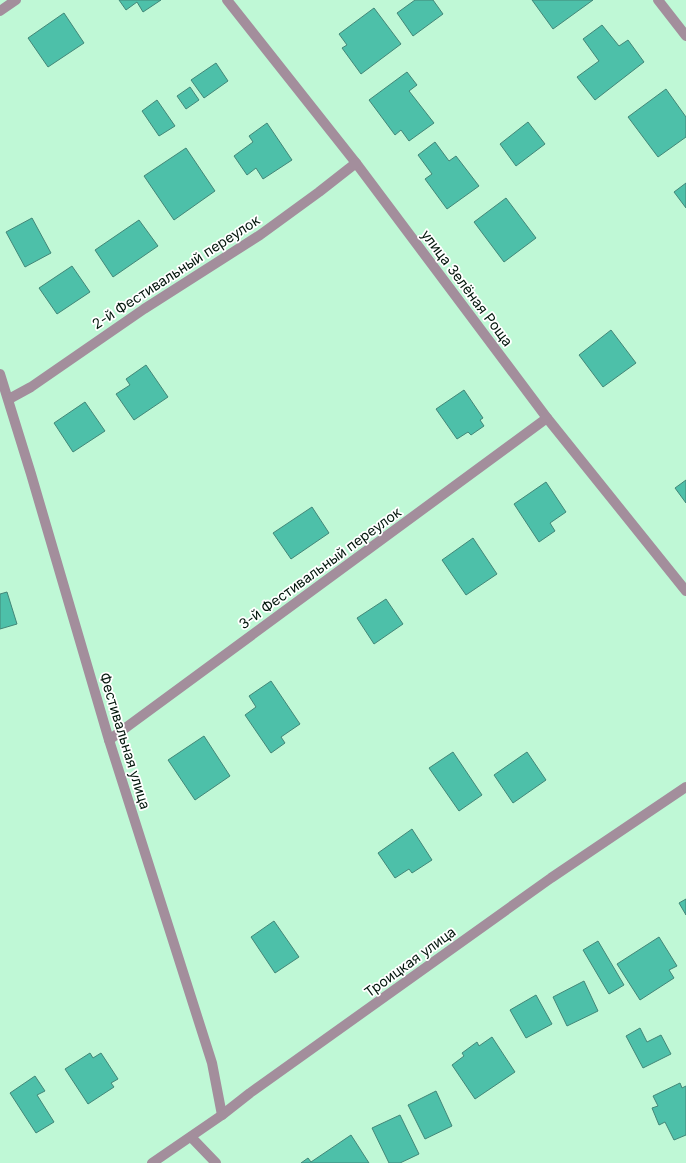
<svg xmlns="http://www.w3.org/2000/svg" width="686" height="1163" viewBox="0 0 686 1163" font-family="Inter,sans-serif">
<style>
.building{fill:#4dc0a9;stroke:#428778}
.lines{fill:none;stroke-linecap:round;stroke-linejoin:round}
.minor{stroke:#a38e9c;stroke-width:10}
.labels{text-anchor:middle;stroke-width:3.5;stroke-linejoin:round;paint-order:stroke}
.street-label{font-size:14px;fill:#03170c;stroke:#fff}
</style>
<rect width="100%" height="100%" fill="#bff8d6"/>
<g class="building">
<path d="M119,0H161L143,12L137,2L126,10Z"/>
<path d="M415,0H433L443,14L413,36L397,13Z"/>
<path d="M532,0H593L553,29Z"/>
<path d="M374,8L401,44L361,74L342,48L347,45L339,34Z"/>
<path d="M64,13L84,43L48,67L28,38Z"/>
<path d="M602,25L619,46L628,40L644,62L595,100L577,77L599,61L583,39Z"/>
<path d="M216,63L228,81L204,98L191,80Z"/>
<path d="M407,72L417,85L409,91L434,123L409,141L401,130L395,135L369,100Z"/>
<path d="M190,87L199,100L186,109L177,96Z"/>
<path d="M666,89L686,117V137L658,157L628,117Z"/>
<path d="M157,100L175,126L159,136L142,111Z"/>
<path d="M528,122L545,144L516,166L500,144Z"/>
<path d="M267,123L292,160L263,179L256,168L247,175L234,156L253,142L249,136Z"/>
<path d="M435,142L449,161L456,156L479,186L447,209L425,179L432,174L418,155Z"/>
<path d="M186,148L215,191L174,220L144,176Z"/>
<path d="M686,183V208L674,192Z"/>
<path d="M506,198L536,238L504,262L474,222Z"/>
<path d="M32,218L51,253L25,267L6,232Z"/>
<path d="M139,220L158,246L113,277L95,250Z"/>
<path d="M72,266L90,292L57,314L39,288Z"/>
<path d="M611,330L636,363L603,387L579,355Z"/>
<path d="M146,365L168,397L134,420L116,394L130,385L126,379Z"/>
<path d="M464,390L483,418L480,420L484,426L471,435L468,432L457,439L436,409Z"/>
<path d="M85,402L105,431L73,452L54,423Z"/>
<path d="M686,480V503L675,488Z"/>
<path d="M546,482L566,512L550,523L555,531L539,542L514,504Z"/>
<path d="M312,507L329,533L291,559L273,533Z"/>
<path d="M473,538L497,574L466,595L442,560Z"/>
<path d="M7,592L17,624L0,629V594Z"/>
<path d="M386,599L403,624L374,644L357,618Z"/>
<path d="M271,681L300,724L281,737L285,743L271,753L245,715L256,707L249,696Z"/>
<path d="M204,736L230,776L195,800L168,760Z"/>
<path d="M453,752L482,795L459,811L429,768Z"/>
<path d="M527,752L546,780L513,803L494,775Z"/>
<path d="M412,829L432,860L412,873L409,869L395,878L378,853Z"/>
<path d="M686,899V915L679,903Z"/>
<path d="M274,921L299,957L275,973L251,937Z"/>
<path d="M659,937L677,966L669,970L674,978L640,1000L617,964Z"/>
<path d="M598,941L624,985L609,994L583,950Z"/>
<path d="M584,981L598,1011L567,1026L553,997Z"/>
<path d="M536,995L552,1024L526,1038L510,1010Z"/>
<path d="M640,1028L647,1042L661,1035L671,1054L643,1068L626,1036Z"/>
<path d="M492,1037L515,1072L475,1099L452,1065L464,1056L462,1053L477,1042L479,1046Z"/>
<path d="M90,1053L93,1058L101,1053L118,1079L111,1083L114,1087L88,1104L65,1069Z"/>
<path d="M35,1076L45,1091L37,1095L54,1122L36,1133L10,1093Z"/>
<path d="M680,1083L682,1088L686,1086V1135L674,1140L665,1122L659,1125L652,1108L658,1106L653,1096Z"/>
<path d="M436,1091L452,1126L425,1139L408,1105Z"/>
<path d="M400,1115L419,1154L400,1163H389L372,1128Z"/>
<path d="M351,1135L369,1163H301L308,1158L311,1162Z"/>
</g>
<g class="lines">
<g class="minor">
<path d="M227,0L356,163L547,418L686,591"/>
<path d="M658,0L686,36"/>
<path d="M0,11L16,0"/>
<path d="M0,374L31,474L109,740L212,1063L222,1115"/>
<path d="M9,399L31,387L144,309L260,235L319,192L356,163"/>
<path d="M109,740L547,418"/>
<path d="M191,1137L216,1163"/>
<path d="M152,1163L222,1115L250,1093L551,878L686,787"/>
</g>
</g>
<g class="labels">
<g class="street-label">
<text transform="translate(176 272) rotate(-33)" y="5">2-й Фестивальный переулок</text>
<text transform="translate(467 288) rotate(53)" y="5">улица Зелёная Роща</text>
<text transform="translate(320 568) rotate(-36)" y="5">3-й Фестивальный переулок</text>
<text transform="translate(125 741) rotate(73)" y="5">Фестивальная улица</text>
<text transform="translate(410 962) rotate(-36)" y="5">Троицкая улица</text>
</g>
</g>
</svg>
